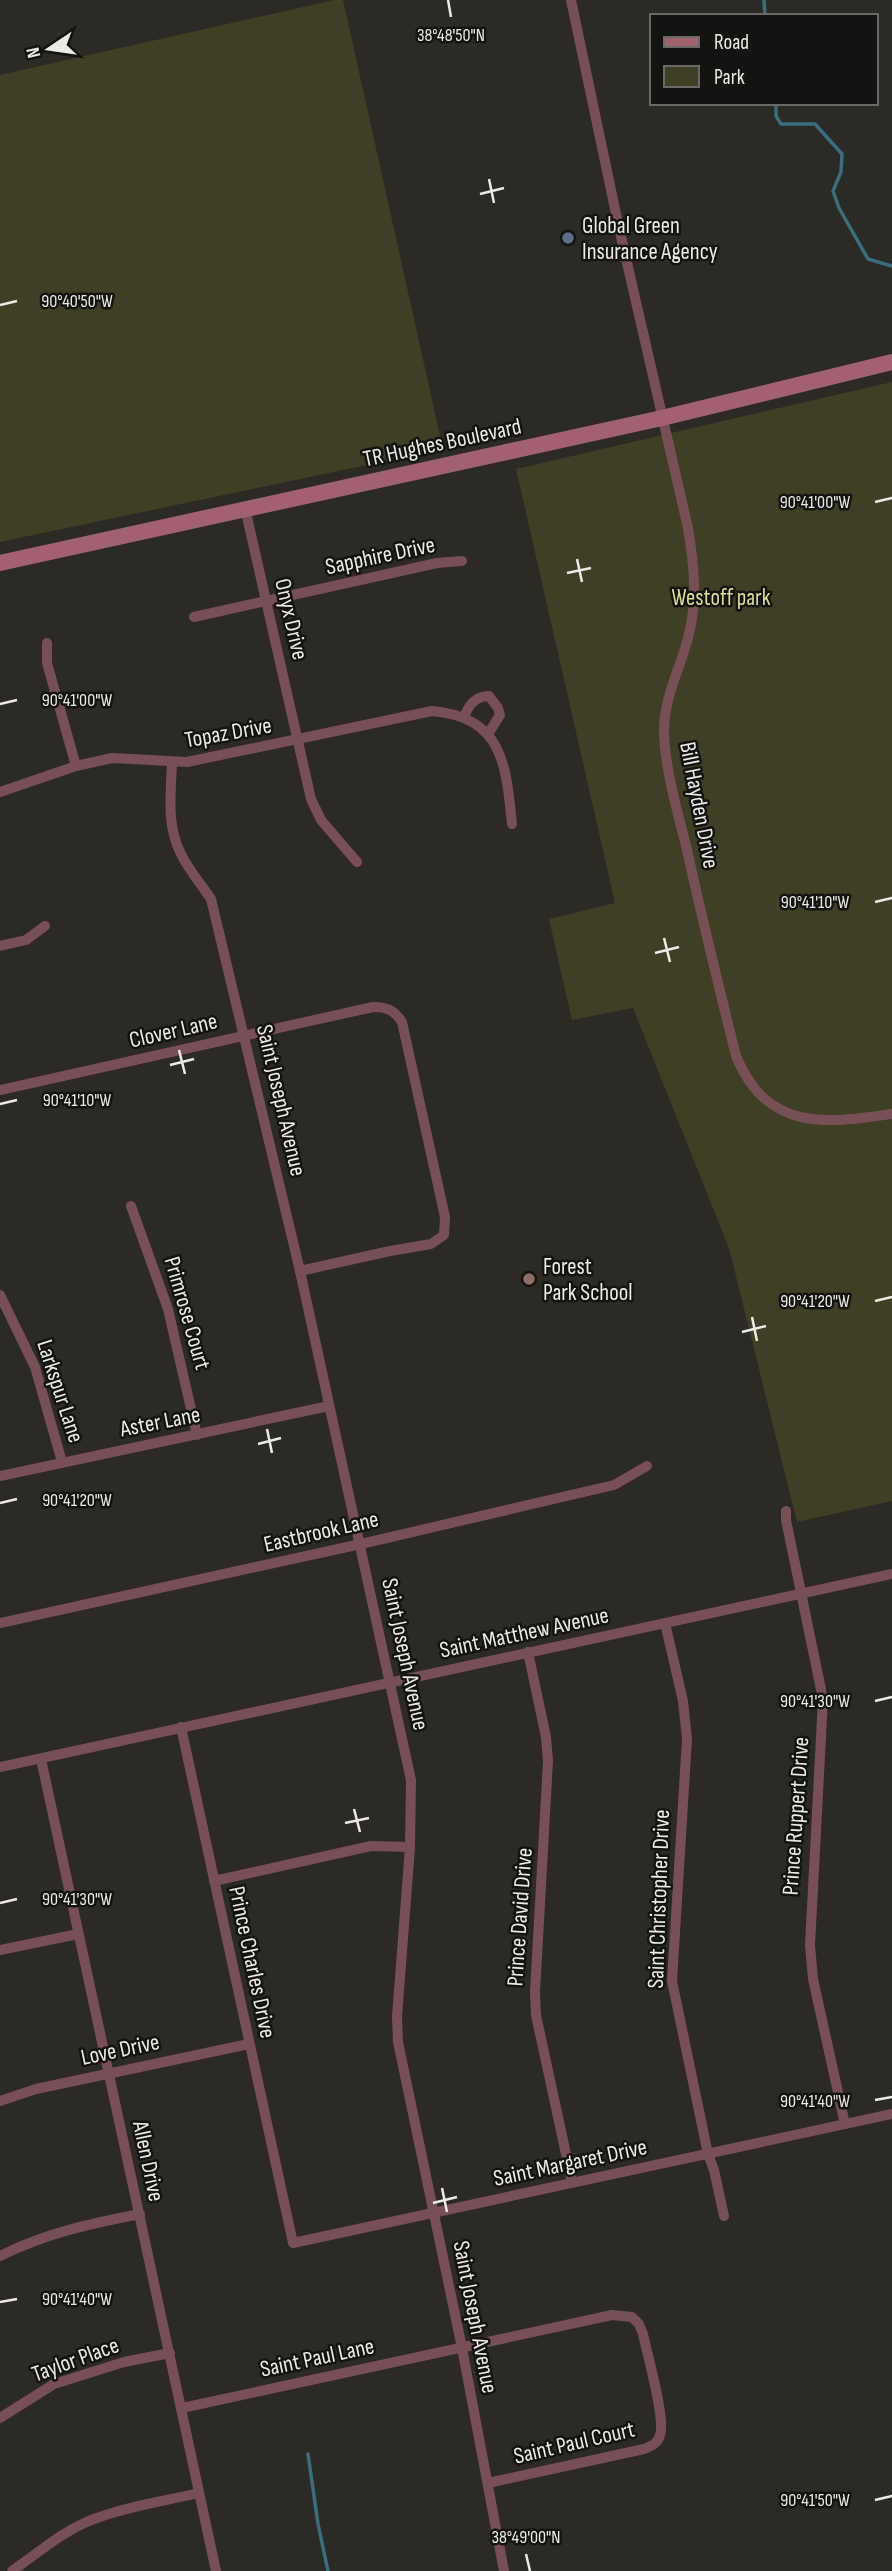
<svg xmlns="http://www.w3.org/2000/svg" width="892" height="2571" viewBox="0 0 892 2571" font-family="'Sofia Sans Condensed',sans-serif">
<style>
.green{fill:#3e3f25}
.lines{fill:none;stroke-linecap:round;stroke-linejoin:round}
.stream{stroke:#396e80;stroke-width:3.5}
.minor{stroke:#774f55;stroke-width:10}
.secondary{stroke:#a2626d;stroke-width:16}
.ticks{fill:none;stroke:#eceae7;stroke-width:2.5}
.service-dot{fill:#5c6f8a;stroke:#131311;stroke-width:2.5}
.education-dot{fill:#8d6e63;stroke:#131311;stroke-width:2.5}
.labels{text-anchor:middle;stroke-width:5;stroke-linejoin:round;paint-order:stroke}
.poi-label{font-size:23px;fill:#eceae7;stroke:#131311;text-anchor:start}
.street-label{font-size:23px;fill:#eceae7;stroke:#131311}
.park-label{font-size:23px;fill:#dbdf97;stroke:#131311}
.ticks-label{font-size:18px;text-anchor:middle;fill:#eceae7;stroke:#131311;stroke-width:5;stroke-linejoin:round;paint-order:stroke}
</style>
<rect width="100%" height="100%" fill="#2c2a25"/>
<g class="green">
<path d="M334,0H343L443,449L0,542V75Z"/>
<path d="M892,382V1501L797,1522L729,1248L633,1008L572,1020L549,919L615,903L516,469Z"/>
</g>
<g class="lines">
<g class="stream">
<path d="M764,0L765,16"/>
<path d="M776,103V116L781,124H815L842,154L841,172L833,191L839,208L868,259L892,266"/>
<path d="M308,2454L318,2524L328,2571"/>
</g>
<g class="minor">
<path d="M571,0L619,228L688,528C694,565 698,601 688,638C679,672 663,699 664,735C666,774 678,813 687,850C702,919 719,987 736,1056C767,1131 824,1124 892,1114"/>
<path d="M245,508L311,799L321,820L357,862"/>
<path d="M194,617L437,563L462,561"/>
<path d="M47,643V663L76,766"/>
<path d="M464,717C469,705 475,696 489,696L498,708L500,715L488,734"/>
<path d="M172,762C171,793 166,825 181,854C188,869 201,884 211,899L300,1271L411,1780L410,1847L397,2017L398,2042L462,2348L504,2571"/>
<path d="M0,792L76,766L112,758L187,762L432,711C503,717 506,765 512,824"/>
<path d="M0,946L26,940L45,926"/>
<path d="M0,1090L373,1007C387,1007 394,1010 402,1022L445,1217L444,1235L431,1244L390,1251L300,1271"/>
<path d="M131,1206L168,1309L197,1435"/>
<path d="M0,1295L35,1367L62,1462"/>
<path d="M0,1476L329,1406"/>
<path d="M786,1511V1520L823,1699L810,1945L813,1979L845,2124"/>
<path d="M0,1623L361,1544L614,1485L647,1466"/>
<path d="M665,1623L683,1701L687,1739L672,1981L708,2154L714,2170L724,2216"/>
<path d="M528,1652L546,1737L548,1761L535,1992L536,2015L572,2182"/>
<path d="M181,1727L293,2243L892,2114"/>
<path d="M41,1759L216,2571"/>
<path d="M0,1767L892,1574"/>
<path d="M214,1881L371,1846L410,1847"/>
<path d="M0,1950L78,1934"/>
<path d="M0,2101L36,2089L249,2044"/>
<path d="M0,2256C46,2233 89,2224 140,2214"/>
<path d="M182,2408L612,2315L632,2317L639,2324L643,2334C647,2354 666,2419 660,2435C658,2443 652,2446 644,2449L488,2483"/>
<path d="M0,2418L54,2384L124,2362L170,2353"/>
<path d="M12,2571C38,2553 64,2530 94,2519C128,2506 165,2501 199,2493"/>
</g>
<path class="secondary" d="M0,563L662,418L892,362"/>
</g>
<path class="ticks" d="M448,0L451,17M489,179L494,203M480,194L504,188M0,305L17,301M875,502L892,498M577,559L582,582M567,573L591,568M0,704L17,700M875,902L892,898M664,938L670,962M655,953L679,947M179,1050L185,1074M170,1065L194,1059M0,1104L17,1100M875,1301L892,1297M752,1317L757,1341M742,1332L766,1326M267,1429L272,1453M258,1444L281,1438M0,1503L17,1499M875,1701L892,1697M354,1809L360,1832M345,1823L369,1818M0,1903L17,1899M875,2100L892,2097M442,2188L447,2212M433,2203L457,2197M0,2302L17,2299M875,2500L892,2496M526,2554L530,2571"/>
<circle class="service-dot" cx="568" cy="238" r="7"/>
<circle class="education-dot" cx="529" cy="1279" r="7"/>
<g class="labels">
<g class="poi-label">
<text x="582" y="233">Global Green<tspan x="582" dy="26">Insurance Agency</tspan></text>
<text x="543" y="1274">Forest<tspan x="543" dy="26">Park School</tspan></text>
</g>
<g class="street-label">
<text transform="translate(442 442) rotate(-12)" y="8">TR Hughes Boulevard</text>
<text transform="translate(380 555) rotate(-12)" y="8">Sapphire Drive</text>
<text transform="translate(292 619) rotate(77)" y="8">Onyx Drive</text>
<text transform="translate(228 732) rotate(-10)" y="8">Topaz Drive</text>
<text transform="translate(700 805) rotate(79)" y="8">Bill Hayden Drive</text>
<text transform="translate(173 1030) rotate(-13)" y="8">Clover Lane</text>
<text transform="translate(282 1100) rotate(77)" y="8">Saint Joseph Avenue</text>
<text transform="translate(188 1313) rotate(74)" y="8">Primrose Court</text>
<text transform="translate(61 1391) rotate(72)" y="8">Larkspur Lane</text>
<text transform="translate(160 1421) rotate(-11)" y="8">Aster Lane</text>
<text transform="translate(321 1531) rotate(-13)" y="8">Eastbrook Lane</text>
<text transform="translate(524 1632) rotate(-12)" y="8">Saint Matthew Avenue</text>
<text transform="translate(406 1654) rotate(78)" y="8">Saint Joseph Avenue</text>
<text transform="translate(795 1816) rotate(-86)" y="8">Prince Ruppert Drive</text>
<text transform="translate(658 1899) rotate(-88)" y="8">Saint Christopher Drive</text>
<text transform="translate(519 1917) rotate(-86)" y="8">Prince David Drive</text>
<text transform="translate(253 1962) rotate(78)" y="8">Prince Charles Drive</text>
<text transform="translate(120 2049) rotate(-12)" y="8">Love Drive</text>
<text transform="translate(149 2161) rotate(78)" y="8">Allen Drive</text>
<text transform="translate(570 2162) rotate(-12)" y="8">Saint Margaret Drive</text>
<text transform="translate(476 2317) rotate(79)" y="8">Saint Joseph Avenue</text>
<text transform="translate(317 2357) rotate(-12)" y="8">Saint Paul Lane</text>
<text transform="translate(75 2359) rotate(-20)" y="8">Taylor Place</text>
<text transform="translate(574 2442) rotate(-13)" y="8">Saint Paul Court</text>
</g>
<g class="park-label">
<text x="721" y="605">Westoff park</text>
</g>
</g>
<g class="ticks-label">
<text x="451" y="41">38°48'50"N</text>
<text x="77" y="307">90°40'50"W</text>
<text x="815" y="508">90°41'00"W</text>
<text x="77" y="706">90°41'00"W</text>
<text x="815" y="908">90°41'10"W</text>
<text x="77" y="1106">90°41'10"W</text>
<text x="815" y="1307">90°41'20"W</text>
<text x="77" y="1506">90°41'20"W</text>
<text x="815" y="1707">90°41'30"W</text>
<text x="77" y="1905">90°41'30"W</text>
<text x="815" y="2107">90°41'40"W</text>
<text x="77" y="2305">90°41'40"W</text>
<text x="815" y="2506">90°41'50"W</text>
<text x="526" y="2543">38°49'00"N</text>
</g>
<rect x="650" y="14" width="228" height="91" fill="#131311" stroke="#6a6967" stroke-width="2"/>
<rect x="664" y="37" width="35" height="10" fill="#a2626d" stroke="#6a6967" stroke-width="2"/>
<text x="714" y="49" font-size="21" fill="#eceae7">Road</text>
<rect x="664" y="66" width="35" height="21" fill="#3e3f25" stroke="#6a6967" stroke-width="2"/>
<text x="714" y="84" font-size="21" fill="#eceae7">Park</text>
<g transform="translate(49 49) rotate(257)" stroke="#131311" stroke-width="5" paint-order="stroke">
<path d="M0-5L12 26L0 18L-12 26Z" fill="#eceae7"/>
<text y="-10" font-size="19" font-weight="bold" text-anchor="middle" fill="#eceae7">N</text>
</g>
</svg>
